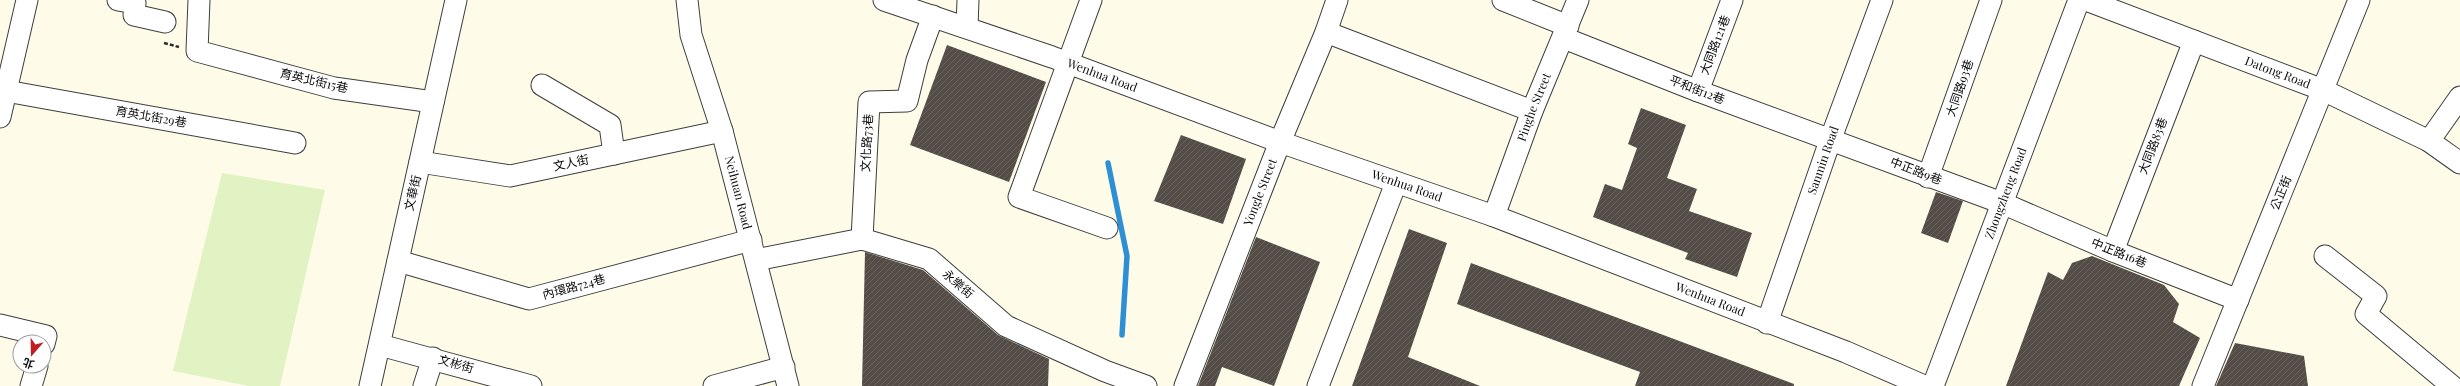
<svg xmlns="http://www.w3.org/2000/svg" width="2460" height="386" viewBox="0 0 2460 386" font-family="'Playfair Display','Noto Sans TC',serif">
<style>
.pitch{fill:#e1f2c3}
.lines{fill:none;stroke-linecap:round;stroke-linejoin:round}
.stream{stroke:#2d90d5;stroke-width:5.5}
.building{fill:url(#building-hatch)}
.minor-casing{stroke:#3e3e3e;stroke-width:23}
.path{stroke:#2d2d2d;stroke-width:2.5;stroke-dasharray:4 2;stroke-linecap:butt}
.minor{stroke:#fff;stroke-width:21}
.labels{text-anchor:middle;stroke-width:4;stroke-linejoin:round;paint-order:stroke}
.street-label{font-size:12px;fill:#0b0b0b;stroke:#fff}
</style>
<defs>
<pattern id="building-hatch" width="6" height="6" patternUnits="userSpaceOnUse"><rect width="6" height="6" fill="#544c47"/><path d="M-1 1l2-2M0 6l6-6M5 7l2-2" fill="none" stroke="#68615d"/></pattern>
</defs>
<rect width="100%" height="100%" fill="#fffbe9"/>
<path class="pitch" d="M222,173L325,190L280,386H249L173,371Z"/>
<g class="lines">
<path class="stream" d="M1108,163L1127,256L1122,335"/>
</g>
<g class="building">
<path d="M947,45L1046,82L1009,182L910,145Z"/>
<path d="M1641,108L1686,125L1667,178L1697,189L1689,211L1752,233L1737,277L1685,259L1688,253L1593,217L1605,184L1622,190L1637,148L1628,144Z"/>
<path d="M1181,135L1246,159L1223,224L1154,201Z"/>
<path d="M1936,192L1963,201L1948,243L1921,233Z"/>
<path d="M1409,229L1447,243L1408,357L1480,386H1352Z"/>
<path d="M1256,237L1320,262L1274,386L1222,367L1215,386H1198Z"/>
<path d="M865,252L923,270L998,335L1049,359L1048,386H862Z"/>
<path d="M2092,256L2164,285L2179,304L2173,322L2200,338L2179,386H2006L2048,272L2063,280L2072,263Z"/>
<path d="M1471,263L1794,384V386H1635L1640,372L1457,304Z"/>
<path d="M2235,343L2304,356L2308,386H2216Z"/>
</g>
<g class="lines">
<g class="minor-casing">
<g id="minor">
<path d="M118,0L135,3L134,15L165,22"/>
<path d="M199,0L197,51L334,88L433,102"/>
<path id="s1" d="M687,0L691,35L722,131L788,386"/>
<path id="s2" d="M884,0L1052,57L1280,142L1494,216L1846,352L1924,386"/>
<path d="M1091,0L1019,197L1107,228"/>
<path d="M1503,0L1568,26"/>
<path id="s3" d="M2086,0L2323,90L2429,141L2460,163"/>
<path d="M967,27L968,0"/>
<path d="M1326,32L1532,111"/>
<path d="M1564,38L1698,91L2002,203L2113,251L2238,300"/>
<path d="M542,85L610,125L614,154"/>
<path d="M6,91L295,143"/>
<path d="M1698,91L1732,0"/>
<path d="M0,117L27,0"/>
<path d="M2429,141L2460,97"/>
<path d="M420,162L510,176L722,131"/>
<path d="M1928,177L1991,0"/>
<path id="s4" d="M1494,216L1532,111L1578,0"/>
<path d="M862,239L869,102L907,101L917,60L933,16"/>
<path d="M2113,251L2194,41"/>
<path d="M2325,256L2376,296L2366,314L2452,386"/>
<path d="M756,260L862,239L929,259L1006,326L1105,371L1146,386"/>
<path d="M398,261L529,299L751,240"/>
<path id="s5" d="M1767,323L1831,138L1882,0"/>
<path d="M0,325L46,336L44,344"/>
<path d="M380,345L531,386"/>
<path d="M31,386L37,366"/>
<path d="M370,386L456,0"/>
<path d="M424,386L433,358"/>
<path d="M714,386L784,367"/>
<path id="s6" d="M1185,386L1280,142L1326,32L1337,0"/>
<path d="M1318,386L1396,183"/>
<path id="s7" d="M1933,386L2079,0"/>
<path d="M2203,386L2359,0"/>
</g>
</g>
<path class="path" d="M164,43L179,47"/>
<use href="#minor" class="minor"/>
</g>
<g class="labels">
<g class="street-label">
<text transform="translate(1715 45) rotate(-69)" y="4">大同路121巷</text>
<text dy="4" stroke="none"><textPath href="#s3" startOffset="205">Datong Road</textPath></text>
<text dy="4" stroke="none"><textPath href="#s2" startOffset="231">Wenhua Road</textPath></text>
<text transform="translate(314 81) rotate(13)" y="4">育英北街15巷</text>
<text transform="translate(1960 88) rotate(-71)" y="4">大同路93巷</text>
<text transform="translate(1697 90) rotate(21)" y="4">平和街12巷</text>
<text dy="4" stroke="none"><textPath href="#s4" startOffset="116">Pinghe Street</textPath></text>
<text transform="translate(151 117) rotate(10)" y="4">育英北街29巷</text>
<text transform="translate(867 143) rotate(-87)" y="4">文化路73巷</text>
<text transform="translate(2153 146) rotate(-69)" y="4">大同路83巷</text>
<text dy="4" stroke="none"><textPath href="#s5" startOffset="172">Sanmin Road</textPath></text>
<text transform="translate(571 163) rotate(-12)" y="4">文人街</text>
<text transform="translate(1916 171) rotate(21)" y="4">中正路9巷</text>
<text dy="4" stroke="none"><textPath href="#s2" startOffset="555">Wenhua Road</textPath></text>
<text dy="4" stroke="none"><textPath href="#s1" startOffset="200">Neihuan Road</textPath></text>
<text transform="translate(413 193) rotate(-77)" y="4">文華街</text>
<text dy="4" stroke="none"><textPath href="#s6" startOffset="208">Yongle Street</textPath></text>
<text dy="4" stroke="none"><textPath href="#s7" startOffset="206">Zhongzheng Road</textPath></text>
<text transform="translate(2281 193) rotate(-68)" y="4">公正街</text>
<text transform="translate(2119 253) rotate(22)" y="4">中正路16巷</text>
<text transform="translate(958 284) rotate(41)" y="4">永樂街</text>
<text transform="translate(574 287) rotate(-15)" y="4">內環路724巷</text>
<text dy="4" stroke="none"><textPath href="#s2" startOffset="879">Wenhua Road</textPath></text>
<text transform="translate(456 364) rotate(16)" y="4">文彬街</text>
</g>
</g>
<g transform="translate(32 354) rotate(200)"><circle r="19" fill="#ffffff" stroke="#9d9d9d"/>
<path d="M0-3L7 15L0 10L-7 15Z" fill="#c21c22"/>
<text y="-6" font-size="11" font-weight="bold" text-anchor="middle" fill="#0b0b0b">北</text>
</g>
</svg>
